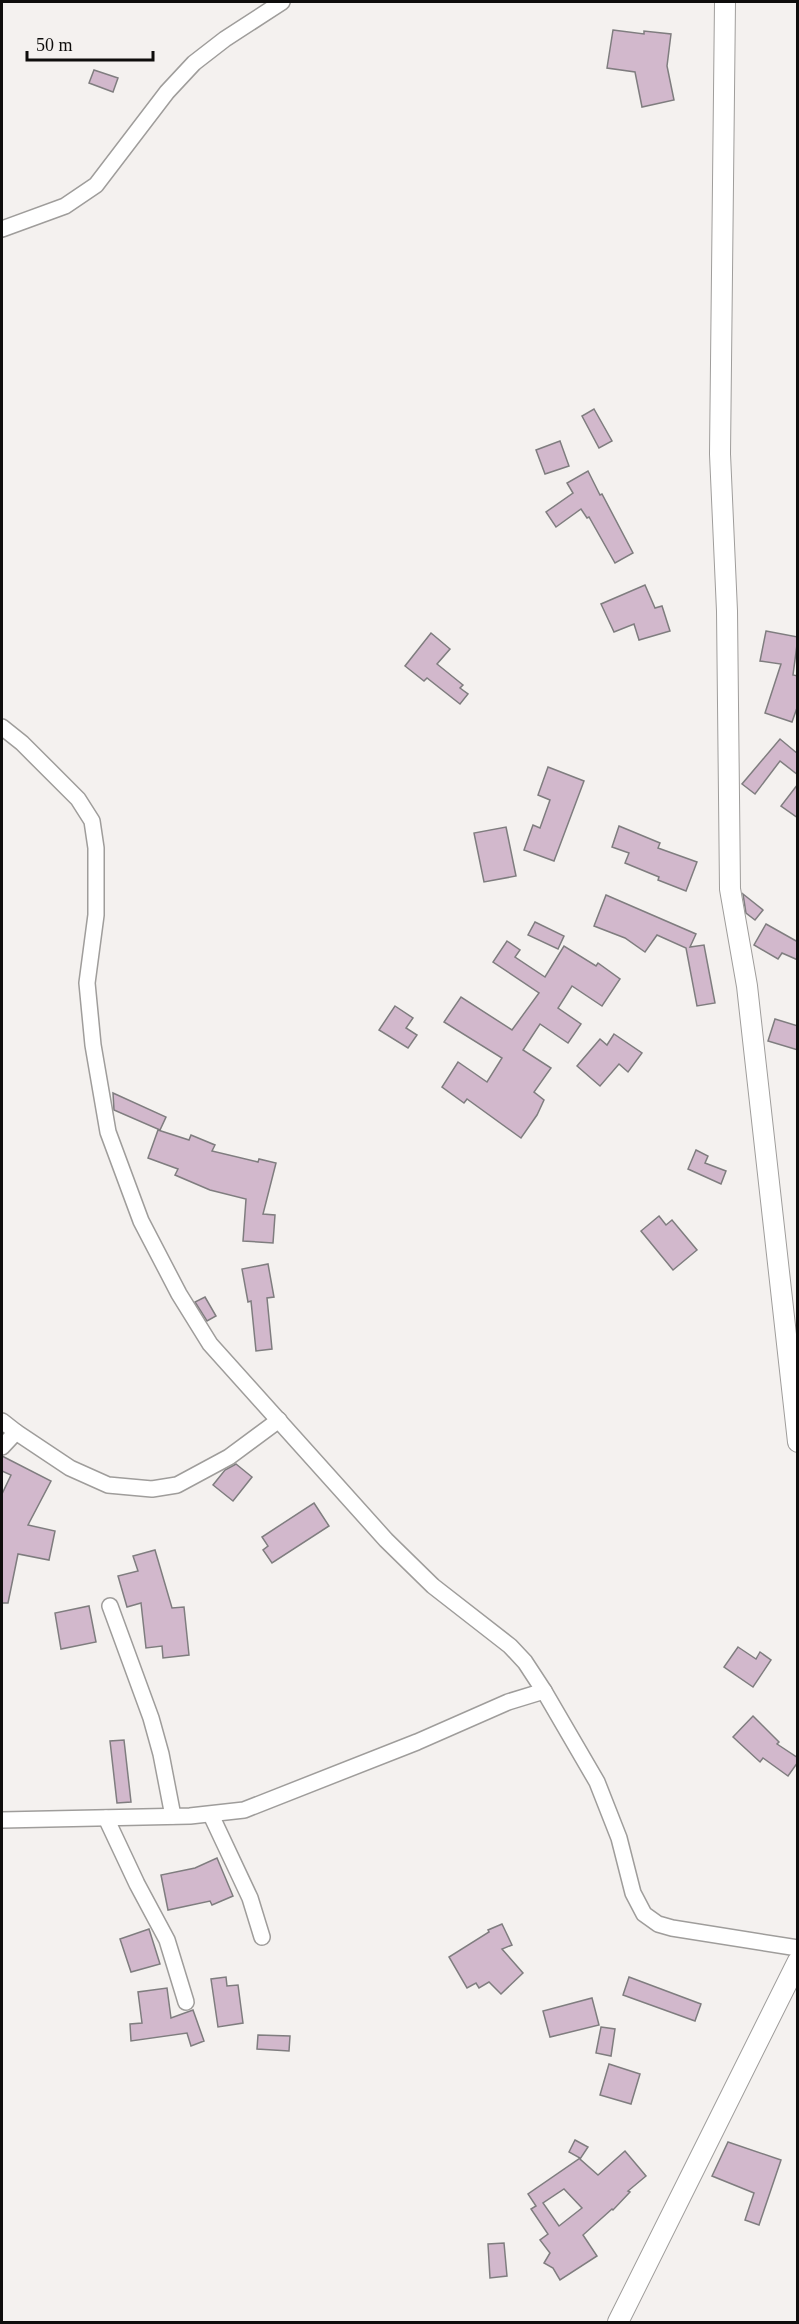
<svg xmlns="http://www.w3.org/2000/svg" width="799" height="2324" viewBox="0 0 799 2324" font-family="Georgia,serif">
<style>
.building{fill:#d2b8cc;stroke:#7f7d7f;stroke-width:1.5;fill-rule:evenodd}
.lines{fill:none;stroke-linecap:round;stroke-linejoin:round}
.minor-casing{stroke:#9f9d9b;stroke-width:18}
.tertiary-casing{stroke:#9f9d9b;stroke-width:22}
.minor{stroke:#fff;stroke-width:15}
.tertiary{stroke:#fff;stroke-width:20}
</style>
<rect width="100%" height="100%" fill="#f4f1ef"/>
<g class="building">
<path d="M613,30L644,34V31L671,34L667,66L674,100L642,107L635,72L607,68Z"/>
<path d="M94,70L118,78L113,92L89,83Z"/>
<path d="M594,409L612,441L599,448L582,416Z"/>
<path d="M560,441L569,466L545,474L536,450Z"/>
<path d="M588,471L600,495L602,494L633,553L615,563L589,517L587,518L581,509L556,527L546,512L573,493L567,483Z"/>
<path d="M645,585L655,608L662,606L670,631L639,640L634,624L614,632L601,604Z"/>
<path d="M766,631L798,637L793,675L798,676V705L792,722L765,713L781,664L760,661Z"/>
<path d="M431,633L450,649L437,664L463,685L460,688L468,694L460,704L427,678L424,681L405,666Z"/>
<path d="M780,739L798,754V775L780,761L755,794L742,784Z"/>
<path d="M548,767L584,781L554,861L524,850L533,825L540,828L550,800L538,795Z"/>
<path d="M798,784V818L781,806Z"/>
<path d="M619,826L660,843L658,848L697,862L686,891L658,880L659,877L625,863L629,853L612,847Z"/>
<path d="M506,827L516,876L484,882L474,833Z"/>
<path d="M743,894L763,910L755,920L746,913Z"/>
<path d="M606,895L696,934L690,947L704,945L715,1003L697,1006L686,948L657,935L645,952L625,938L594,926Z"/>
<path d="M535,922L564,936L558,949L528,935Z"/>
<path d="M766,924L798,942V960L782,953L778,959L754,945Z"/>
<path d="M507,941L520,950L515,957L545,977L564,946L596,966L598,963L620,979L602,1006L572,986L558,1008L581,1024L568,1043L540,1024L523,1050L551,1068L534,1092L544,1100L537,1115L521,1138L467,1099L464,1103L442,1087L458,1062L487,1082L502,1058L444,1022L461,997L512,1030L539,993L493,962Z"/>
<path d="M395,1006L413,1018L406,1028L417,1035L408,1048L379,1030Z"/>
<path d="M775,1019L798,1026V1050L768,1041Z"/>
<path d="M614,1034L642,1053L628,1072L619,1064L600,1086L577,1066L600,1039L607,1045Z"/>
<path d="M113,1093L166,1117L160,1130L114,1110Z"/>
<path d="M158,1130L189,1140L191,1135L215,1145L212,1151L258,1162L259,1159L276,1163L263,1214L275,1215L273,1243L243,1241L246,1199L210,1190L175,1175L178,1169L148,1158Z"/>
<path d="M696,1150L708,1156L705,1163L726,1171L721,1184L688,1169Z"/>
<path d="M659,1216L666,1225L672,1220L697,1250L673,1270L641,1231Z"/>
<path d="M268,1264L274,1297L267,1298L272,1349L256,1351L251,1301L248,1302L242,1269Z"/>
<path d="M205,1297L216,1316L207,1321L195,1302Z"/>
<path d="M2,1456L51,1481L28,1525L55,1531L49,1560L18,1554L8,1603H2V1494L11,1475L2,1471Z"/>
<path d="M236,1464L252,1477L233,1501L213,1485L225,1470Z"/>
<path d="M314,1503L329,1526L272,1563L263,1550L268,1546L262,1537Z"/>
<path d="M155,1550L172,1608L184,1607L189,1655L163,1658L162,1646L146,1648L141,1603L127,1607L118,1576L138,1571L133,1556Z"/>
<path d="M89,1606L96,1642L61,1649L55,1613Z"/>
<path d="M738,1647L756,1659L760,1652L771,1660L753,1687L724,1667Z"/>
<path d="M753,1716L779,1742L777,1744L798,1758V1762L788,1776L763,1758L760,1762L733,1737Z"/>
<path d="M124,1740L131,1802L117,1803L110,1741Z"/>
<path d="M217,1858L233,1896L212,1905L210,1901L168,1910L161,1875L195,1868Z"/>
<path d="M502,1924L512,1945L502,1949L523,1973L501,1994L489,1982L479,1988L476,1983L467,1988L449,1957L489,1932L488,1930Z"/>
<path d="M149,1929L160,1964L131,1972L120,1939Z"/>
<path d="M226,1977L227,1986L238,1985L243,2023L218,2027L211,1979Z"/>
<path d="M629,1977L701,2004L695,2021L623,1995Z"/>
<path d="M167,1988L171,2018L193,2010L204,2041L191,2046L187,2033L131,2041L130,2024L142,2023L138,1992Z"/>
<path d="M592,1998L599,2025L550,2037L543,2011Z"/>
<path d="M601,2027L615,2029L611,2056L596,2053Z"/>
<path d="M258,2035L290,2036L289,2051L257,2049Z"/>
<path d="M609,2064L640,2074L631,2104L600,2095Z"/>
<path d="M575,2140L588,2147L580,2159L598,2175L625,2151L646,2176L628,2191L630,2192L613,2210L612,2209L583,2235L597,2256L560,2280L553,2268L544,2263L550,2253L540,2240L548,2234L531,2209L536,2206L528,2194L580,2158L569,2152ZM564,2189L582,2208L559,2226L543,2203Z"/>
<path d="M728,2142L781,2160L759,2225L745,2220L754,2193L712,2176Z"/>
<path d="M504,2243L507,2276L490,2278L488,2244Z"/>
</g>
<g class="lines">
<g class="minor-casing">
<g id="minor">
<path d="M2,229L65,206L96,185L167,92L194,63L225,39L282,2"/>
<path d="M2,727L22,743L78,799L92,821L96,848V915L87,983L93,1045L108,1132L141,1221L179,1294L210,1344L386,1540L433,1586L510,1646L525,1662L544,1691"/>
<path d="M2,1421L16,1432"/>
<path d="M2,1447L16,1432L70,1468L108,1485L152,1489L177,1485L229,1457L279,1420"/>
<path d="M110,1606L151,1718L161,1754L173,1816"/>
<path d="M211,1815L250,1898L262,1937"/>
<path d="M106,1818L137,1884L167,1940L186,2002"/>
<path d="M2,1820L190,1816L244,1810L417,1742L508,1702L544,1691L597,1782L619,1838L633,1893L644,1914L658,1924L672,1928L798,1948"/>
</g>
</g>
<g class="tertiary-casing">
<g id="tertiary">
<path d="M725,2L720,454L727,611L730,889L747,986L798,1442"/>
<path d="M618,2322L798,1961"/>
</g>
</g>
<use href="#minor" class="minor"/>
<use href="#tertiary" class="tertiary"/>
</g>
<rect width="799" height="2324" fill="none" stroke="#0e0d0c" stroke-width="6"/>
<path d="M27 51v9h126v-9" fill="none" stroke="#0e0d0c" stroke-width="3"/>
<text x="36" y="51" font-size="18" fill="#0e0d0c" stroke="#f4f1ef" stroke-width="4.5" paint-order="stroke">50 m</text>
</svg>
